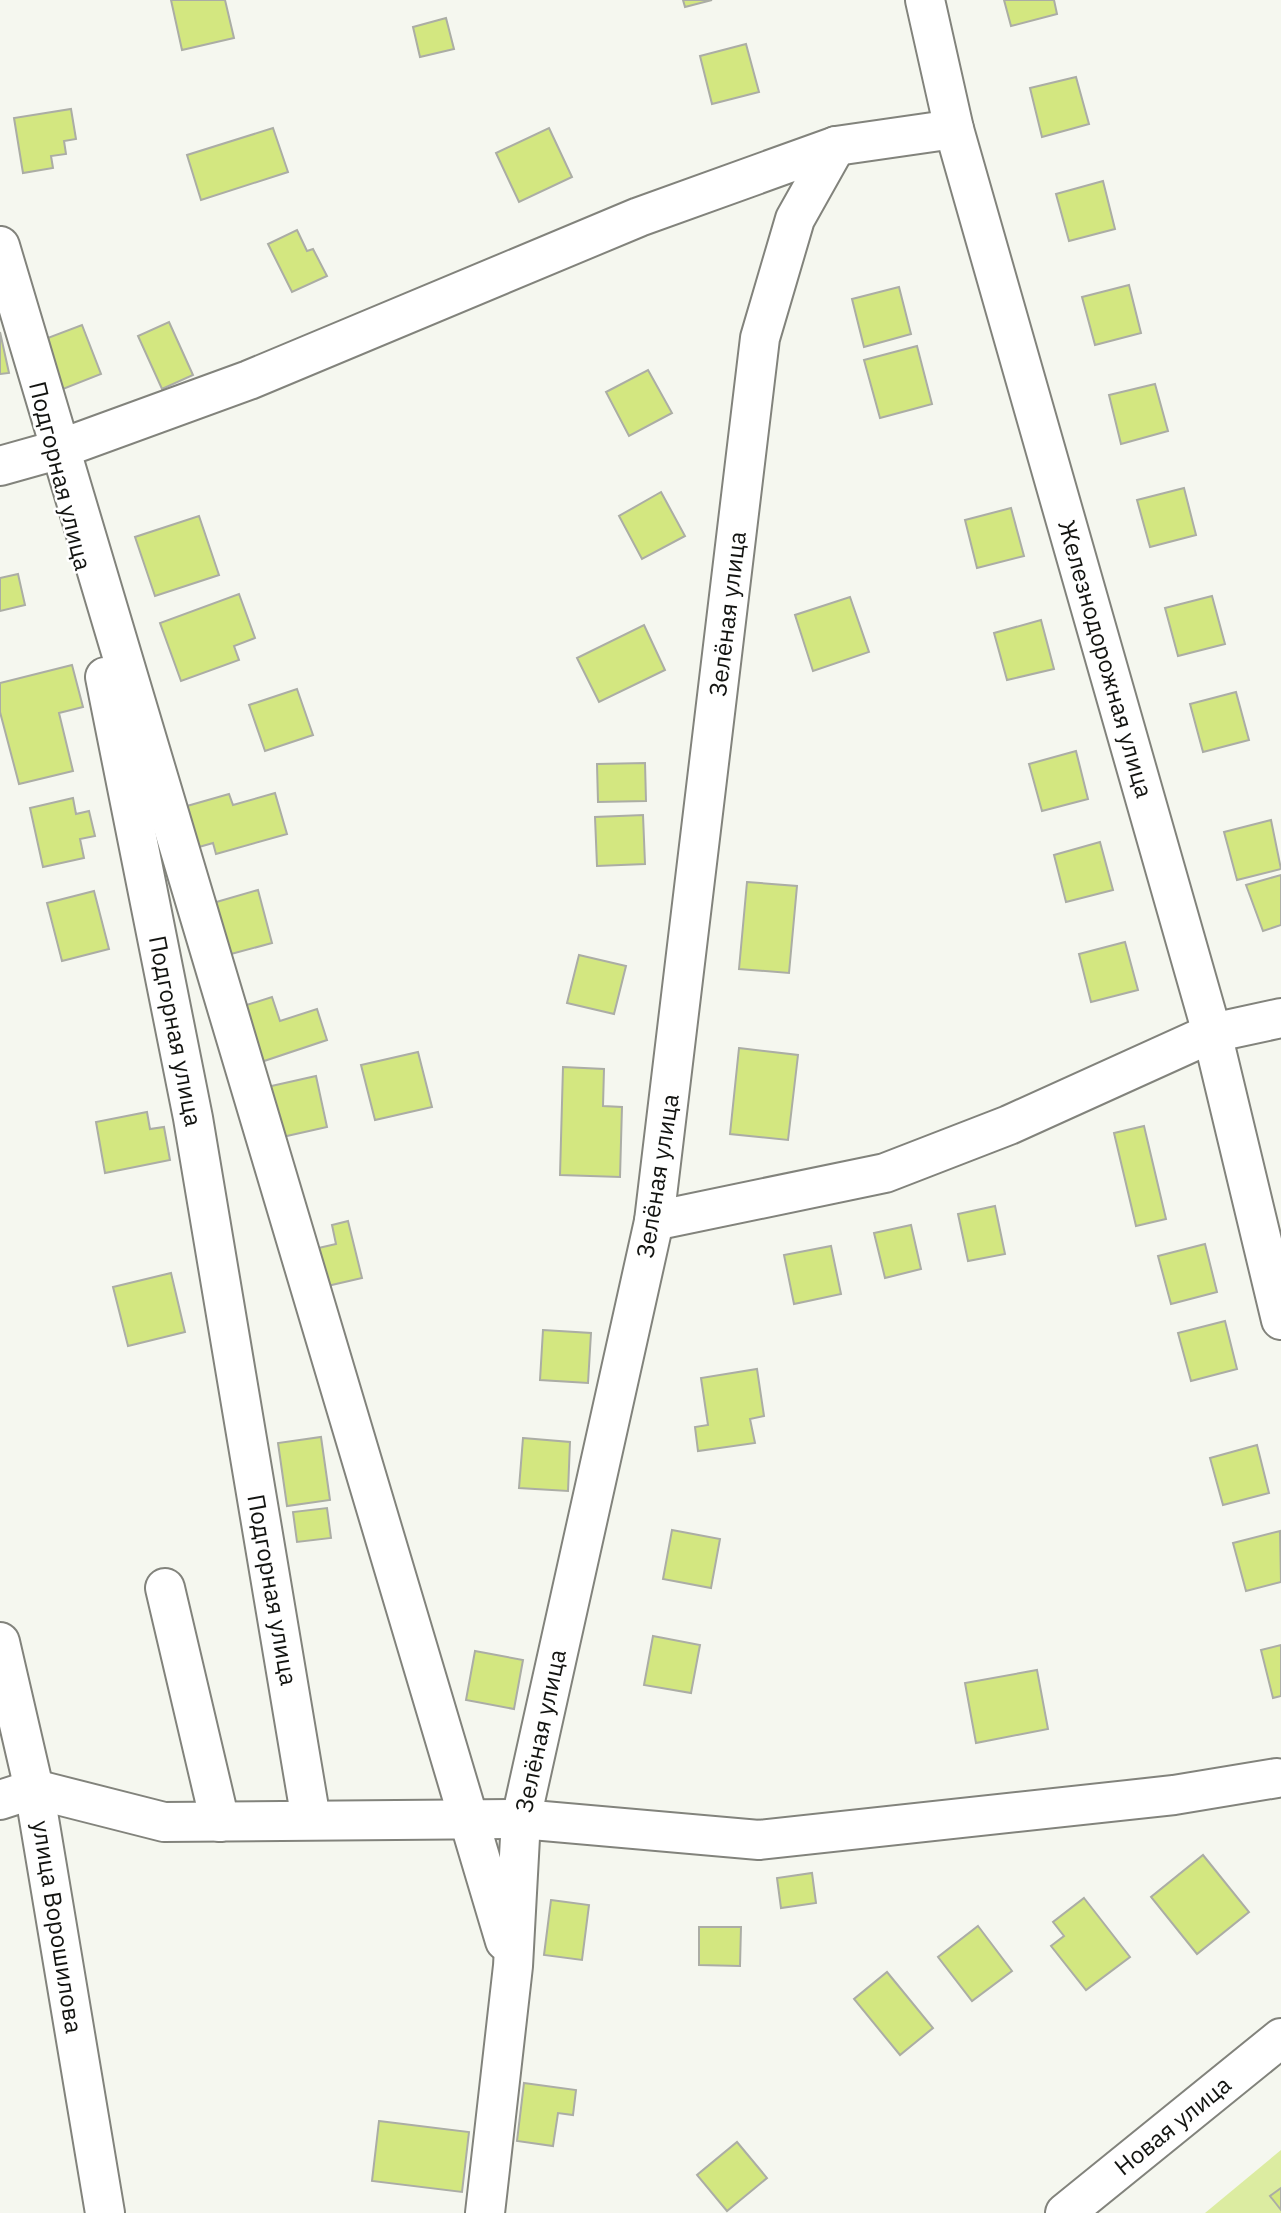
<svg xmlns="http://www.w3.org/2000/svg" width="1281" height="2213" viewBox="0 0 1281 2213" font-family="'IBM Plex Sans',sans-serif">
<style>
.green{fill:#dceca1}
.building{fill:#d3e780;stroke:#abada5;stroke-width:2}
.lines{fill:none;stroke-linecap:round;stroke-linejoin:round}
.minor-casing{stroke:#82837c;stroke-width:42}
.minor{stroke:#fff;stroke-width:38}
.labels{text-anchor:middle;stroke-width:5;stroke-linejoin:round;paint-order:stroke}
.street-label{font-size:24px;fill:#131411;stroke:#fff}
</style>
<rect width="100%" height="100%" fill="#f5f7ef"/>
<path class="green" d="M1281,2150V2213H1205Z"/>
<g class="building">
<path d="M171,0H225L234,38L182,50Z"/>
<path d="M683,0H712L685,7Z"/>
<path d="M1004,0H1054L1057,14L1011,26Z"/>
<path d="M446,18L454,49L420,57L413,27Z"/>
<path d="M746,44L759,92L712,104L700,56Z"/>
<path d="M1076,77L1089,124L1042,137L1030,88Z"/>
<path d="M71,109L76,139L64,141L66,154L51,156L53,168L23,173L14,118Z"/>
<path d="M273,128L288,172L201,200L187,155Z"/>
<path d="M549,128L572,177L519,202L496,153Z"/>
<path d="M1103,181L1115,229L1069,241L1056,194Z"/>
<path d="M297,230L307,251L313,249L327,276L292,292L268,244Z"/>
<path d="M1129,285L1141,333L1095,345L1082,297Z"/>
<path d="M899,287L911,334L864,347L852,299Z"/>
<path d="M169,322L193,375L162,389L138,336Z"/>
<path d="M82,325L101,374L63,389L45,339Z"/>
<path d="M0,332L9,373L0,374Z"/>
<path d="M917,346L932,404L880,418L864,360Z"/>
<path d="M648,370L672,413L629,436L606,392Z"/>
<path d="M1155,384L1168,431L1121,444L1109,395Z"/>
<path d="M1184,488L1196,535L1150,547L1137,500Z"/>
<path d="M661,492L685,536L642,559L619,516Z"/>
<path d="M1011,508L1024,556L977,568L965,520Z"/>
<path d="M199,516L219,575L155,596L135,537Z"/>
<path d="M18,574L25,605L0,611V578Z"/>
<path d="M239,594L255,638L234,646L239,660L181,681L160,623Z"/>
<path d="M1212,596L1225,644L1178,656L1165,608Z"/>
<path d="M850,597L869,652L813,671L795,615Z"/>
<path d="M1041,620L1054,669L1007,680L994,633Z"/>
<path d="M644,625L665,670L599,702L577,658Z"/>
<path d="M72,665L83,707L59,713L73,771L19,784L0,712V683Z"/>
<path d="M297,689L313,735L265,751L249,705Z"/>
<path d="M1236,692L1249,740L1203,752L1190,704Z"/>
<path d="M1076,751L1088,799L1042,811L1029,764Z"/>
<path d="M645,763L646,801L598,802L597,764Z"/>
<path d="M275,793L287,834L216,854L213,843L192,849L180,808L229,794L233,805Z"/>
<path d="M73,798L76,814L89,811L95,836L80,839L84,858L43,867L30,808Z"/>
<path d="M643,815L645,864L597,866L595,817Z"/>
<path d="M1271,820L1281,869L1237,880L1224,832Z"/>
<path d="M1100,842L1113,890L1066,902L1054,855Z"/>
<path d="M1281,875V925L1263,931L1246,885Z"/>
<path d="M747,882L797,886L789,973L739,969Z"/>
<path d="M258,890L272,943L220,957L206,905Z"/>
<path d="M94,891L109,949L62,961L47,903Z"/>
<path d="M1125,942L1138,990L1091,1002L1079,954Z"/>
<path d="M579,955L626,966L614,1014L567,1003Z"/>
<path d="M272,997L280,1021L317,1009L327,1040L252,1065L234,1009Z"/>
<path d="M739,1048L798,1055L788,1140L730,1134Z"/>
<path d="M418,1052L432,1107L375,1120L361,1065Z"/>
<path d="M563,1067L604,1069L603,1106L622,1107L620,1177L560,1175Z"/>
<path d="M316,1076L327,1127L269,1140L258,1089Z"/>
<path d="M147,1112L150,1129L164,1127L170,1160L105,1173L96,1122Z"/>
<path d="M1144,1126L1166,1219L1136,1226L1114,1133Z"/>
<path d="M995,1206L1005,1254L968,1261L958,1214Z"/>
<path d="M348,1221L362,1278L310,1290L301,1252L336,1244L332,1225Z"/>
<path d="M911,1225L921,1269L885,1278L874,1233Z"/>
<path d="M1205,1244L1217,1292L1171,1304L1158,1256Z"/>
<path d="M831,1246L841,1294L794,1304L784,1255Z"/>
<path d="M171,1273L185,1332L128,1346L113,1287Z"/>
<path d="M1225,1321L1237,1369L1191,1381L1178,1333Z"/>
<path d="M543,1330L591,1333L588,1383L540,1380Z"/>
<path d="M757,1369L764,1416L750,1419L755,1443L698,1451L695,1427L708,1425L701,1378Z"/>
<path d="M321,1437L330,1500L287,1506L278,1443Z"/>
<path d="M523,1438L570,1442L568,1491L519,1488Z"/>
<path d="M1257,1445L1269,1493L1223,1505L1210,1458Z"/>
<path d="M327,1508L331,1538L297,1542L293,1512Z"/>
<path d="M672,1530L720,1539L711,1588L663,1579Z"/>
<path d="M1280,1531L1281,1582L1246,1591L1233,1543Z"/>
<path d="M653,1636L700,1645L691,1693L644,1685Z"/>
<path d="M1281,1645V1696L1273,1698L1261,1650Z"/>
<path d="M475,1651L523,1660L514,1709L466,1700Z"/>
<path d="M1037,1670L1048,1729L976,1743L965,1683Z"/>
<path d="M1203,1855L1249,1912L1197,1954L1151,1897Z"/>
<path d="M812,1873L816,1903L781,1908L777,1878Z"/>
<path d="M1084,1898L1130,1957L1086,1990L1051,1946L1064,1936L1053,1922Z"/>
<path d="M551,1900L589,1905L582,1960L544,1955Z"/>
<path d="M978,1926L1012,1971L972,2001L938,1957Z"/>
<path d="M699,1927H741L740,1966L699,1965Z"/>
<path d="M887,1972L933,2028L900,2055L854,1999Z"/>
<path d="M524,2083L576,2090L573,2115L558,2113L553,2146L517,2141Z"/>
<path d="M379,2121L469,2132L462,2192L372,2181Z"/>
<path d="M737,2142L767,2178L727,2211L697,2175Z"/>
<path d="M1281,2188V2210L1270,2196Z"/>
</g>
<g class="lines">
<g class="minor-casing">
<g id="minor">
<path d="M925,0L954,129L1212,1033L1281,1320"/>
<path d="M0,246L505,1941"/>
<path d="M0,466L57,450L249,380L639,217L836,146L954,129"/>
<path d="M105,677L193,1118L311,1820"/>
<path d="M654,1221L885,1173L1009,1125L1212,1033L1281,1018"/>
<path d="M165,1588L220,1822"/>
<path d="M0,1642L34,1789L105,2213"/>
<path d="M0,1800L34,1789L164,1822L521,1819L759,1840L1174,1795L1277,1778"/>
<path d="M485,2213L513,1966L521,1819L654,1221L760,338L795,219L836,146"/>
<path d="M1065,2213L1281,2038"/>
</g>
</g>
<use href="#minor" class="minor"/>
</g>
<g class="labels">
<g class="street-label">
<text transform="translate(60 476) rotate(76)" y="8">Подгорная улица</text>
<text transform="translate(728 614) rotate(-83)" y="8">Зелёная улица</text>
<text transform="translate(1105 659) rotate(74)" y="8">Железнодорожная улица</text>
<text transform="translate(175 1031) rotate(79)" y="8">Подгорная улица</text>
<text transform="translate(658 1176) rotate(-81)" y="8">Зелёная улица</text>
<text transform="translate(272 1590) rotate(80)" y="8">Подгорная улица</text>
<text transform="translate(541 1731) rotate(-78)" y="8">Зелёная улица</text>
<text transform="translate(57 1927) rotate(81)" y="8">улица Ворошилова</text>
<text transform="translate(1173 2126) rotate(-39)" y="8">Новая улица</text>
</g>
</g>
</svg>
